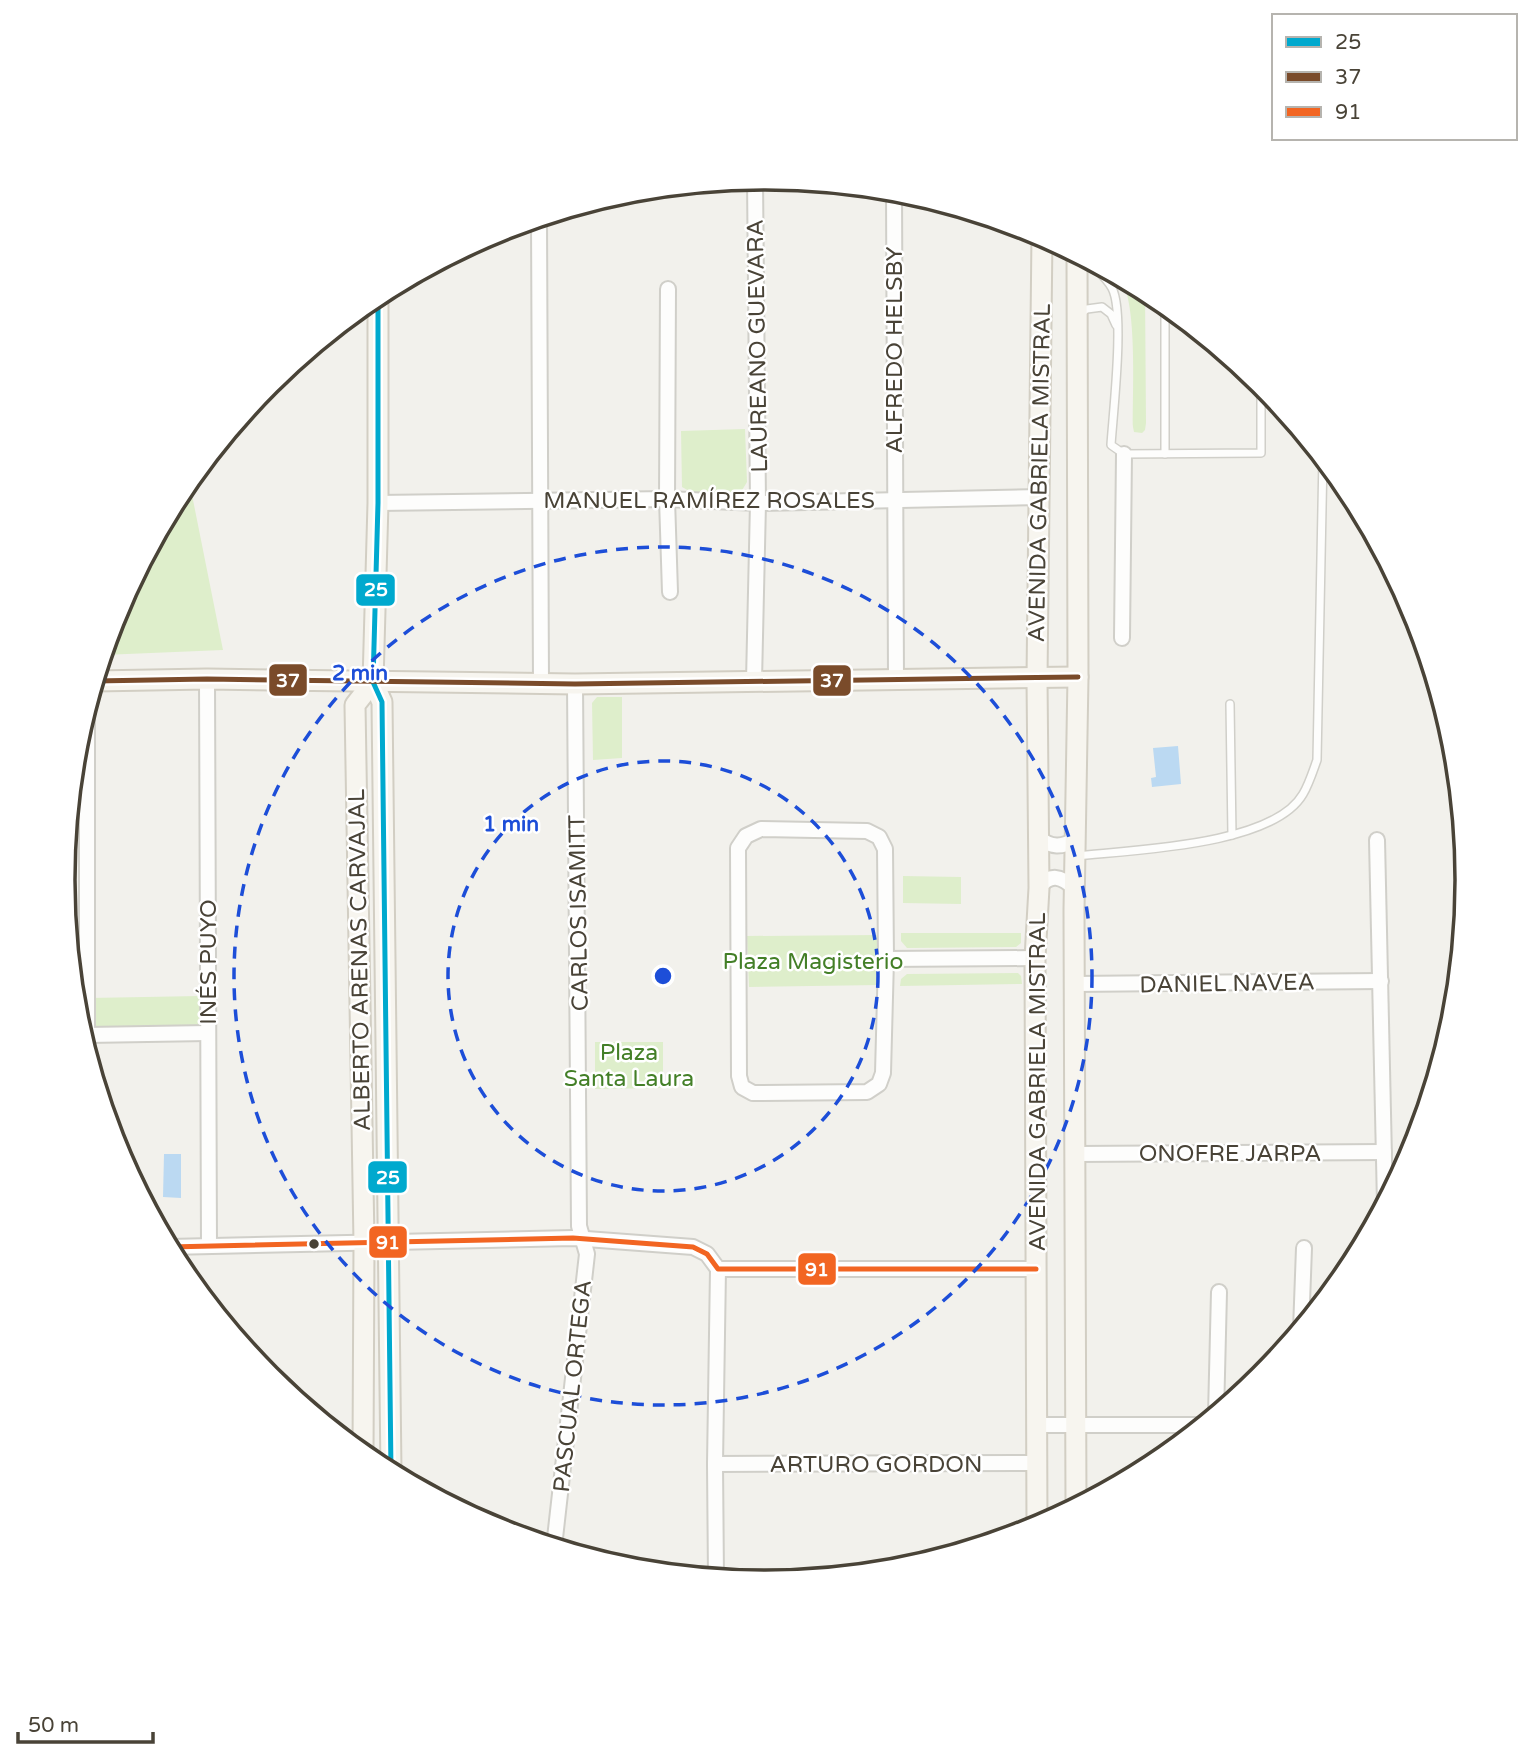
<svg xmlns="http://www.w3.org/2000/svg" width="1531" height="1760" viewBox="0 0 1531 1760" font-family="'Varela Round',sans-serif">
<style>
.green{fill:#deeecb}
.water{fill:#bbd9f2}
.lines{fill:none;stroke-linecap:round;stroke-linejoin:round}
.lane-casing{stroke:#d0cfc9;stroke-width:10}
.street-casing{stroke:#d0cfc9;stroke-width:18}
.secondary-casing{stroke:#d2cec3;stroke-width:23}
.lane{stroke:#fdfdfc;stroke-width:7}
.street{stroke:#fdfdfc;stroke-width:14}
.secondary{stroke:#f7f5ef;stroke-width:19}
.bus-1-casing{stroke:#fff;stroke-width:10}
.bus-2-casing{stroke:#fff;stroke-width:10}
.bus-3-casing{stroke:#fff;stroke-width:10}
.bus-1{stroke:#00a9ce;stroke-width:5}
.bus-2{stroke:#7a4b2a;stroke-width:5}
.bus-3{stroke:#f26522;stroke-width:5}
.ring{fill:none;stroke:#1d4ed8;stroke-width:3.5;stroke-dasharray:12 9}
.bus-dot{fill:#494337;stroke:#fff;stroke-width:2.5}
.labels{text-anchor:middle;stroke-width:5;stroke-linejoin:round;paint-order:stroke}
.street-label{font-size:23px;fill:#494337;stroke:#fff}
.park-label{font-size:23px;fill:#437f27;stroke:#fff}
.rim{fill:none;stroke:#494337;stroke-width:3.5}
.centre{fill:#1d4ed8;stroke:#fff;stroke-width:3.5}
.ring-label{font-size:21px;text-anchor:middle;font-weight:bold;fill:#1d4ed8;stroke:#fff;stroke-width:5;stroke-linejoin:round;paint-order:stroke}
.line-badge{stroke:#fff;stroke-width:2.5}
.badge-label{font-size:19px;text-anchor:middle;font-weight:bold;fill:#fff}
</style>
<rect width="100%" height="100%" fill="#f2f1ec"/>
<g class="green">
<path d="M1117,275L1145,290L1146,423L1145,430L1142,433L1134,432L1133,427C1132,397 1139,292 1117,275Z"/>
<path d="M745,429L747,482L741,492H691L682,487L681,431Z"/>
<path d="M189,480L223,650L103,655L117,611L182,489Z"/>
<path d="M597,697H622V758L593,760L592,703Z"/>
<path d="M903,876L961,877V904L903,903Z"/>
<path d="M901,933H1021V943L1016,947L907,948L901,941Z"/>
<path d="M878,935L879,985L749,987L747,936Z"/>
<path d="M1018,973L1021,976L1022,984L900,986L901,979L907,974Z"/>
<path d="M200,996L201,1026L90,1028L89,998Z"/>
<path d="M595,1042H663V1088L595,1089Z"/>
</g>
<g class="water">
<path d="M1178,746L1181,784L1152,787L1151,778L1156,777L1153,748Z"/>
<path d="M164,1154H181V1198L163,1197Z"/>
</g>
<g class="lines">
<g class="lane-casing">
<g id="lane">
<path d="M1087,259C1094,268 1106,277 1112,288C1125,312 1113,413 1111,445L1124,454L1261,453V382"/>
<path d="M1165,303V454"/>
<path d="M1080,314L1087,309L1102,307L1111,314L1116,325"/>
<path d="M1230,704L1232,835"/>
<path d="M1076,856C1132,850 1273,846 1303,794C1309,784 1313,771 1317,760L1323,457"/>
</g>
</g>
<g class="street-casing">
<g id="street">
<path d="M894,190L896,679"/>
<path d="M539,218L541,684"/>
<path d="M668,289L667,499L670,592"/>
<path d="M378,503L667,499L758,503L1040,497"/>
<path d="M1122,638L1124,454"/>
<path d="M207,679L209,1246"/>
<path d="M754,681L758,503L755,179"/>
<path d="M87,709V1035L208,1033"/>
<path d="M761,829L867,831L879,837L885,849L886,959L883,1073L879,1084L867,1092L753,1093L742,1087L739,1076L738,848L746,836Z"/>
<path d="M1038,837C1051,848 1062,848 1076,839"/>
<path d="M1377,840L1385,1204"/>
<path d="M1039,888C1050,873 1061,876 1074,888"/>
<path d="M886,959L1035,958"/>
<path d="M1074,984L1381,981"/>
<path d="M1076,1154L1384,1152"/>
<path d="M169,1247L573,1238L693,1247L707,1254L718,1269H1036"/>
<path d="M1301,1330L1304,1248"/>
<path d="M1216,1415L1219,1292"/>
<path d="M1038,1425H1203"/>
<path d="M715,1464L1037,1463"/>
<path d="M554,1547L587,1254L579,1226L575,684"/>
<path d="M716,1578L715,1464L718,1269"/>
</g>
</g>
<g class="secondary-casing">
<g id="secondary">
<path d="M378,295V503L373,682L382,702L391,1472"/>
<path d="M95,681L207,679L575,684L1078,677"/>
<path d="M363,1454L364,1243L355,705L373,682"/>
<path d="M1076,1507L1074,910L1078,677L1077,254"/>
<path d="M1037,1527L1035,958L1039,888L1037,679L1042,235"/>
</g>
</g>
<use href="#lane" class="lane"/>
<use href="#street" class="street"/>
<use href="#secondary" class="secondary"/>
<g class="bus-1-casing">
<path id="bus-1" d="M378,295V503L373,682L382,702L391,1472"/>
</g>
<g class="bus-2-casing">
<path id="bus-2" d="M95,681L207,679L575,684L1078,677"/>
</g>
<g class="bus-3-casing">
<path id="bus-3" d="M169,1247L573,1238L693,1247L707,1254L718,1269H1036"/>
</g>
<use href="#bus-1" class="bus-1"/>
<use href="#bus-2" class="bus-2"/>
<use href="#bus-3" class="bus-3"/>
</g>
<g class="ring">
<circle cx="663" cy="976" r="215"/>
<circle cx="663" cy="976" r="429"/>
</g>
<circle class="bus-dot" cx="314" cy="1244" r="6"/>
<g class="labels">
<g class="street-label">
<text transform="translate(757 346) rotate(-91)" y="8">LAUREANO GUEVARA</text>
<text transform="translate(894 350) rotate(-90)" y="8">ALFREDO HELSBY</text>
<text transform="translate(1039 473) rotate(-89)" y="8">AVENIDA GABRIELA MISTRAL</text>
<text x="709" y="508">MANUEL RAMÍREZ ROSALES</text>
<text transform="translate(578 913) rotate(-91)" y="8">CARLOS ISAMITT</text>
<text transform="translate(359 960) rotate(-91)" y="8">ALBERTO ARENAS CARVAJAL</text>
<text transform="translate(208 962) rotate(-90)" y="8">INÉS PUYO</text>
<text transform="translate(1227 983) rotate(-1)" y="8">DANIEL NAVEA</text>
<text transform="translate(1037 1082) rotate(-90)" y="8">AVENIDA GABRIELA MISTRAL</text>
<text x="1230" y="1161">ONOFRE JARPA</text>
<text transform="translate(572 1386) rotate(-84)" y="8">PASCUAL ORTEGA</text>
<text x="876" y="1472">ARTURO GORDON</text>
</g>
<g class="park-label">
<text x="813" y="969">Plaza Magisterio</text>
<text x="629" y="1060">Plaza<tspan x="629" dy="26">Santa Laura</tspan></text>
</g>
</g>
<path d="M0 0H1531V1760H0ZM75 880a690 690 0 1 1 1380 0a690 690 0 1 1-1380 0Z" fill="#fff" fill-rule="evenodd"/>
<path class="rim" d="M75 880a690 690 0 1 1 1380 0a690 690 0 1 1-1380 0Z"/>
<circle cx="663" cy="976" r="10" class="centre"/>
<g class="ring-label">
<text x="360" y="680">2 min</text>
<text x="511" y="831">1 min</text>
</g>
<g class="line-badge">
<rect x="355" y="573" width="41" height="34" rx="7" fill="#00a9ce"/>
<rect x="268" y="663" width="40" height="34" rx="7" fill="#7a4b2a"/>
<rect x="812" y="664" width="40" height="33" rx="7" fill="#7a4b2a"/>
<rect x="367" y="1160" width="41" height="34" rx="7" fill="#00a9ce"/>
<rect x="368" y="1225" width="40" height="34" rx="7" fill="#f26522"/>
<rect x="797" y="1252" width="40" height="34" rx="7" fill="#f26522"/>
</g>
<g class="badge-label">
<text x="376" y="596">25</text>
<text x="288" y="687">37</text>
<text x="832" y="687">37</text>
<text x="388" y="1184">25</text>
<text x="388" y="1249">91</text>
<text x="817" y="1276">91</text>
</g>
<rect x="1272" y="14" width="245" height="126" fill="#ffffff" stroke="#b6b4af" stroke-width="2"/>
<rect x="1286" y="37" width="35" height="10" fill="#00a9ce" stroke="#b6b4af" stroke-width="2"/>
<text x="1335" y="49" font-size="21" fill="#494337">25</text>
<rect x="1286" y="72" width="35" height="10" fill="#7a4b2a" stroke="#b6b4af" stroke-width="2"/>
<text x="1335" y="84" font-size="21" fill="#494337">37</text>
<rect x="1286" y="107" width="35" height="10" fill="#f26522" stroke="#b6b4af" stroke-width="2"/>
<text x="1335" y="119" font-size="21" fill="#494337">91</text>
<path d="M18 1732v10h135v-10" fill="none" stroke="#494337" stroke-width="3.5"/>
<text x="28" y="1732" font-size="21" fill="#494337" stroke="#ffffff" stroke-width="5" paint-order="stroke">50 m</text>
</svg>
